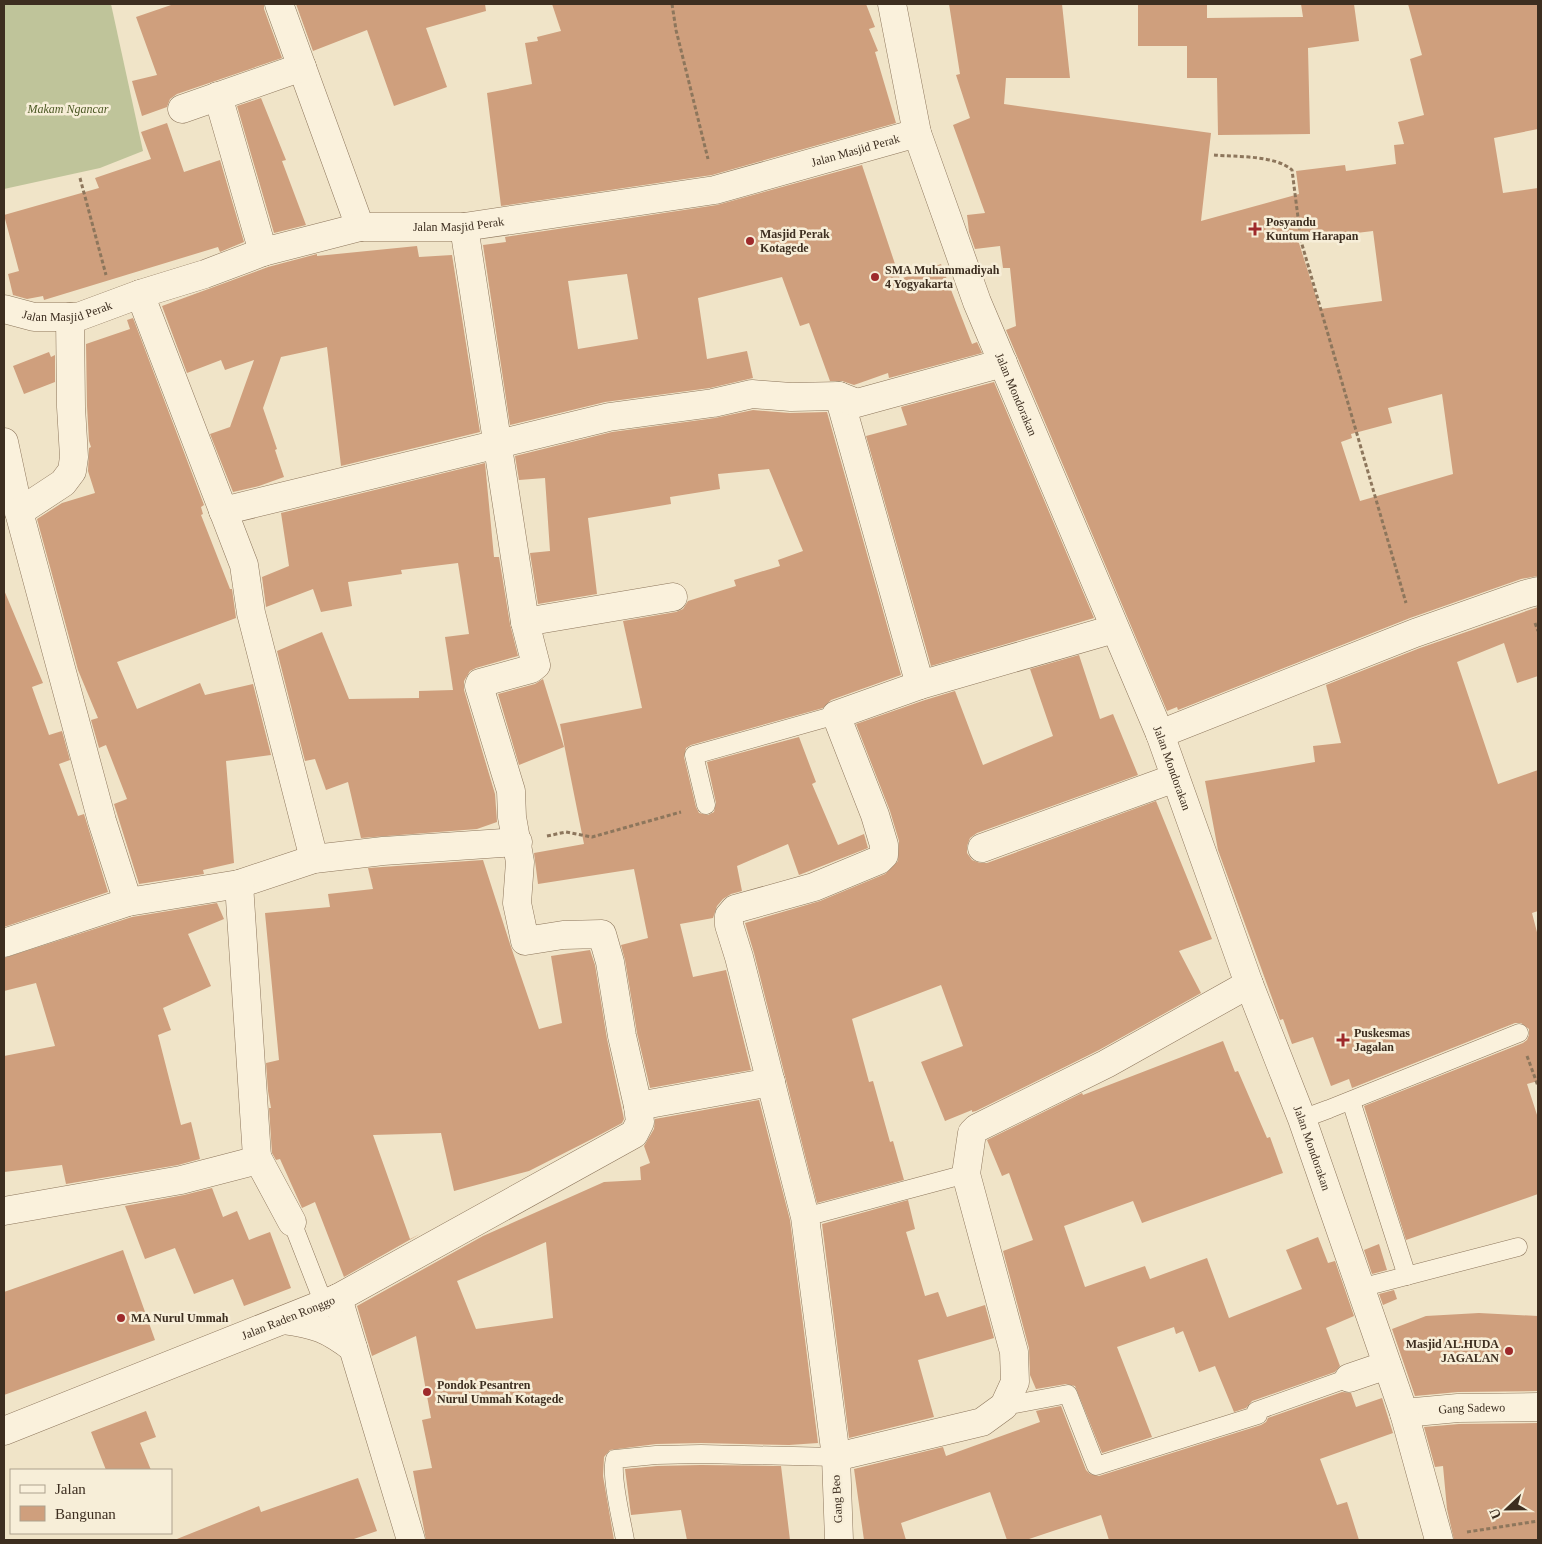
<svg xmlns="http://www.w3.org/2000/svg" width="1542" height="1544" viewBox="0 0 1542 1544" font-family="Georgia,serif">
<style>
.cemetery{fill:#bfc49a}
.building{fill:#cf9f7d;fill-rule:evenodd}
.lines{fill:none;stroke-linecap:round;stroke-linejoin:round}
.service-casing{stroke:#8d765c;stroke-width:19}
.minor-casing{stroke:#8d765c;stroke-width:29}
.tertiary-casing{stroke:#8d765c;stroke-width:29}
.path{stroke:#8d765c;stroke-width:3;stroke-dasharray:4 2.5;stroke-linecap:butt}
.service{stroke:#faf1dc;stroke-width:18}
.minor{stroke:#faf1dc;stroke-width:28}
.tertiary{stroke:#faf1dc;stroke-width:28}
.poi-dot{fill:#9e2a2b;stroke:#f7eed8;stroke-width:2}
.labels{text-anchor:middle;stroke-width:5;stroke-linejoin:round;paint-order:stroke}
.park-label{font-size:12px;font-style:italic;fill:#4d5a26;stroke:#f7eed8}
.street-label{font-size:12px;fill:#3d2e20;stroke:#f7eed8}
.poi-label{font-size:12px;font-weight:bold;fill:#3d2e20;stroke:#f7eed8;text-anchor:start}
</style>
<rect width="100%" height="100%" fill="#f0e4c8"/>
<path class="cemetery" d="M4,4H111L143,151L100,168L4,189Z"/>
<g class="building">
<path d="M174,4H264V9L282,58L177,94L170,99L167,107L142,116L132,81L157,75L136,17Z"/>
<path d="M296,4H485L486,11L426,28L447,87L394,106L367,30L313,51Z"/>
<path d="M552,4H866L875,27L869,29L878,51L875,52L896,123L712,175L501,206L487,93L532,84L525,43L538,41L537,37L561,31Z"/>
<path d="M949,4H1062L1070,78H1006L1004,104L1211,133L1201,221L1299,194L1296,171L1345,165L1346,171L1396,164L1394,145L1404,144L1398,122L1424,115L1410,59L1422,55L1408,4H1538V129L1494,138L1503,193L1538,188V576L1521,579L1410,618L1178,710L1177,707L1167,711L1006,330L1016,326L1010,268H1003L1000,246L975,249L969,232L967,215L985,213L953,125L970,118L956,75L960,74ZM1373,231L1382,301L1320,309L1298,240ZM1442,394L1453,474L1360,501L1341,442L1352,438L1351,434L1392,423L1388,408Z"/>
<path d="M1138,4H1207V18L1303,17L1301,4H1354L1359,41L1308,48L1310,134L1218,135L1217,78H1187V46H1138Z"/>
<path d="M261,98L286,160L282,161L306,225L274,233L237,106Z"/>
<path d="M167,123L184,172L220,160L244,242L220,252L218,247L44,300L43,296L27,299L13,295L8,274L19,271L4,215L99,188L95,178L151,159L141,132Z"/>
<path d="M862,165L900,279L941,264L972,344L977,342L982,353L889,378L888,373L854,385L842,381H830L809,323L800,326L782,277L698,298L707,359L747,351L753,378L710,388L605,402L510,425L483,245L506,242L505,237L717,205ZM627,274L638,339L578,349L568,281Z"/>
<path d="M417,246L419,257L452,255L480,432L341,466L327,347L281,357L263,408L277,449L275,450L284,477L259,486L233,492L210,434L230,427L254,360L225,370L221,360L187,373L162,306L268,267L317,254V256Z"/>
<path d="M133,318L204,505L201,507L203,514L201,515L230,589H232L236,618L117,662L137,709L200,683L205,695L253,684L271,755L226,761L234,863L203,870L204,874L139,884L114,804L127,799L106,745L99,748L91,720L98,718L78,670L37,519L62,503L95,493L88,471L89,448L91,447L89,441L87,406L86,344L130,329L127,320Z"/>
<path d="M49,352L51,357L55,355V382L24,394L13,366Z"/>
<path d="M994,382L1094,618L931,666L866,436L907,425L901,407Z"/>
<path d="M753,410L790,413L827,412L901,675L831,700L823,708L691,745L686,748L684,757L696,807L699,813L708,815L714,812L716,803L707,762L799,737L816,782L812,784L838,845L864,834L868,848L799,875L788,844L737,866L742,891L731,894L723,899L717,906L713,918L680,924L693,977L726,970L751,1070L650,1088L637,1033L625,960L621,945L648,938L634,869L538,884L534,853L584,844L560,724L642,708L623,621L676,612L683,609L688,601L736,586L734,580L780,566L778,560L803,551L769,469L718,474L720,489L670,497L671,504L588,518L597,594L538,604L530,553L550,551L545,478L519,480L515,456L612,432L715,418Z"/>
<path d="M485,463L494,557H499L510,624L518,656L476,668L470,671L464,681V690L495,794L497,822L477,829L361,838L348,782L326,790L315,759L305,761L277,651L322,632L349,699L419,698V691L453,690L445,637L469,634L458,563L401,570L402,574L348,582L352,606L321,612L313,589L266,607L262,577L289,566L281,513Z"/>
<path d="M4,590L43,683L32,687L49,735L62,731L70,760L59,764L78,816L84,814L108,892L4,927Z"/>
<path d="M1538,607V676L1517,683L1504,643L1457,662L1498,784L1538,770V911L1532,913L1538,936V1081L1527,1084L1538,1118V1194L1406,1240L1364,1106L1523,1043L1527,1040L1529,1035V1029L1521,1023H1515L1352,1088L1349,1079L1331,1086L1313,1037L1292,1044L1283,1019L1280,1020L1218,850L1205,781L1315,762L1313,746L1341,743L1326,685L1420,648Z"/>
<path d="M1079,655L1100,719L1113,714L1138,775L977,833L970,838L967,846V853L972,860L980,863H987L1156,801L1212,939L1179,951L1201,993L1099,1050L976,1111L972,1112V1110L945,1121L921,1062L963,1046L941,985L852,1019L869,1082L873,1081L890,1142L893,1141L904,1180L817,1203L754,953L745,923L820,901L885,874L898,861L899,841L890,811L856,724L925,700L955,691L983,765L1053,736L1030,669Z"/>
<path d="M543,679L564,747L519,765L498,694L535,684Z"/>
<path d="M483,860L510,944L539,1029L562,1023L551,956L590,950L595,965L607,1039L624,1119L622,1123L592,1139L529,1171L454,1191L441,1133L373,1135L410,1239L420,1234L344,1277L315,1202L302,1208L280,1159L276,1160L272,1153L269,1108H271L268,1091L266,1063L279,1060L265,913L330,907L328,894L373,889L368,868Z"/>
<path d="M217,903L224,919L188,934L211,986L163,1008L171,1030L158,1035L181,1125L191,1122L200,1159L178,1165L66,1184L62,1165L4,1172V1056L55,1046L36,983L4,991V958L132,917Z"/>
<path d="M1223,1041L1235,1072L1238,1071L1267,1138L1270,1137L1283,1173L1142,1223L1133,1201L1064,1226L1085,1287L1145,1266L1150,1279L1207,1258L1229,1318L1302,1289L1286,1250L1318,1237L1328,1263L1335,1261L1354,1316L1326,1328L1340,1366L1335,1372L1252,1401L1246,1408L1234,1412L1215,1366L1199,1372L1183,1331L1176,1334L1174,1327L1117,1347L1152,1437L1102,1453L1075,1386L1066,1384L1036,1389L1030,1375L1029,1348L1003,1251L1033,1240L1009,1173L1002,1176L987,1140L1082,1093L1083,1095Z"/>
<path d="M759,1100L790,1220L818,1443L789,1445L701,1443L656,1444L610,1450L604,1457L603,1476L614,1540H426L413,1471L432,1468L422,1420L431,1418L416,1336L372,1356L357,1306L483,1236L604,1182L641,1180L640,1167L650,1163L644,1146L654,1129L655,1119ZM546,1242L553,1318L476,1329L457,1281Z"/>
<path d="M212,1188L223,1217L237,1211L249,1240L270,1232L291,1288L244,1306L233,1279L194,1294L175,1248L145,1259L125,1206L184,1195Z"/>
<path d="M908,1200L915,1229L906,1232L925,1296L938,1292L947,1317L985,1305L994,1338L918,1360L934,1417L849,1438L822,1224Z"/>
<path d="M1379,1244L1387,1270L1372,1274L1364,1250Z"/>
<path d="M123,1250L155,1340L4,1395V1292Z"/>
<path d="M1394,1290L1397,1299L1383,1305L1379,1294Z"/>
<path d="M1479,1313L1538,1316V1391L1458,1392L1415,1396L1392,1329L1426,1316Z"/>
<path d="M1342,1392L1351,1393L1356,1407L1382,1398L1393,1433L1320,1459L1337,1505L1347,1502L1359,1540H1109L1101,1515L1026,1540H1007L990,1492L901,1523L906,1540H864L854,1469L943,1447L946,1456L1040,1422L1036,1411L1040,1410L1061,1406L1086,1470L1090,1474L1099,1476L1261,1425L1266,1422L1268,1418Z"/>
<path d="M146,1411L156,1437L140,1443L151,1470H106L91,1432Z"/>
<path d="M1538,1423V1540H1454L1447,1509L1443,1466L1435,1467L1424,1427L1459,1424Z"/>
<path d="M701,1465L781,1466L790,1540H687L681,1510L631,1515L625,1469L657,1466Z"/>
<path d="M358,1478L377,1531L351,1540H177V1539L259,1506L261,1512Z"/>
</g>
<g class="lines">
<g class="service-casing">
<g id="service">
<path d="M706,805L694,755L836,715"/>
<path d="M1351,1101L1407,1276"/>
<path d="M1302,1119L1329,1109L1519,1033"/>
<path d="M805,1217L966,1174"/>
<path d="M292,1222L324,1304"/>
<path d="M1360,1288L1518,1247"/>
<path d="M1004,1406L1068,1394L1096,1466L1258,1415L1256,1411L1349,1378"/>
<path d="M625,1540C622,1522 610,1475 615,1459L656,1455L701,1454L836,1457"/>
</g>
</g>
<g class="minor-casing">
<g id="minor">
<path d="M279,4L360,227"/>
<path d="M218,96L263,252"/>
<path d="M182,109L302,67"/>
<path d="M464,227L525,622L536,665L531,669L480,683L479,686L511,791L512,817L520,862L517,903L525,941L563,935L602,934L610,962L622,1036L638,1106"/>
<path d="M140,294L244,565L251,613L314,859"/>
<path id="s1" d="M4,309L34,317H78L140,294L205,274L263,252L360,227H464L715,190L917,133"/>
<path d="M839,396L920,685"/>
<path d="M4,442L19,512L102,821L128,902"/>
<path d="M223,511L609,417L713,403L752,394L791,397L839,396L857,403L1003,363"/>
<path d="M19,512L63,483L72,471L74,457L71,407L70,317"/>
<path d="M525,622L673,597"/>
<path d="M1160,734L1415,633L1526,594L1538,591"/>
<path d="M982,848L1175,778"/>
<path d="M4,943L128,902L239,884L314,859L383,851L518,842"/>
<path d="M257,1157L292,1222"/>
<path d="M4,1211L181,1180L254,1161L257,1157L239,884"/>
<path d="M338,1298L411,1540"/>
<path d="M284,1320C315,1324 328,1329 353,1348"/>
<path d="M1349,1378L1387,1365"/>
<path id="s2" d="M1404,1413L1458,1408L1538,1407"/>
<path id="s3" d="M4,1431L338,1298L634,1134L640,1122L638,1106L771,1082"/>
<path d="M836,1457L982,1422L1004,1406L1015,1382L1014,1352L966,1174L972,1133L977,1128L1106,1064L1249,984"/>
<path d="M839,1540L836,1457L805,1217L739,957L729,925V916L735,909L814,887L879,860L884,855V845L875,815L836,715L920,685L1114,629"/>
</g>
</g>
<g class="tertiary-casing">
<g id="tertiary">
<path id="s4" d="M892,4L917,133L977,302L1160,734L1249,984L1302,1119L1404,1413L1439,1540"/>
</g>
</g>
<g class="path">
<path d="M672,4L676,30L708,159"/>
<path d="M1214,155C1237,157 1275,155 1292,170L1301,241L1406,603"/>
<path d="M80,178L106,275"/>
<path d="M1535,623L1538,631"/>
<path d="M547,836L566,832L592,837L681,812"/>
<path d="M1527,1056L1538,1086"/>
<path d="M1467,1532L1538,1521"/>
</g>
<use href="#service" class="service"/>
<use href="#minor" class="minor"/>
<use href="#tertiary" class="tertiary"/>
</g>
<g class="poi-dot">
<path d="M1252.5 221.5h5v5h5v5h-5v5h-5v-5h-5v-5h5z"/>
<circle cx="750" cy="241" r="5"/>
<circle cx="875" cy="277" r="5"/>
<path d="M1340.5 1032.5h5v5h5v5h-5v5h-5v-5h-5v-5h5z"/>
<circle cx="121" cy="1318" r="5"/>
<circle cx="1509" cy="1351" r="5"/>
<circle cx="427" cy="1392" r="5"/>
</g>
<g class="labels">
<g class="park-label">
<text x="68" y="113">Makam Ngancar</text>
</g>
<g class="street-label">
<text dy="4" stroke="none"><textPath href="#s1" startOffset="875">Jalan Masjid Perak</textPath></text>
<text dy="4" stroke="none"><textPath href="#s1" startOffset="470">Jalan Masjid Perak</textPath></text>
<text dy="4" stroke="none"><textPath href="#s1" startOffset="65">Jalan Masjid Perak</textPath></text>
<text dy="4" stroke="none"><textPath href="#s4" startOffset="411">Jalan Mondorakan</textPath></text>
<text dy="4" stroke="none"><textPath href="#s4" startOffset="816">Jalan Mondorakan</textPath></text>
<text dy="4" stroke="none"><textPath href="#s4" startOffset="1221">Jalan Mondorakan</textPath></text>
<text dy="4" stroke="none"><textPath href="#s3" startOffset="306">Jalan Raden Ronggo</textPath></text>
<text dy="4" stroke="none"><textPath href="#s2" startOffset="68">Gang Sadewo</textPath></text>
<text transform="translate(837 1499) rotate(-93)" y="4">Gang Beo</text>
</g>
<g class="poi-label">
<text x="1266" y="226">Posyandu<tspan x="1266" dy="14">Kuntum Harapan</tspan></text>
<text x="760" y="238">Masjid Perak<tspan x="760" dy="14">Kotagede</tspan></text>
<text x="885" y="274">SMA Muhammadiyah<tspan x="885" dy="14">4 Yogyakarta</tspan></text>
<text x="1354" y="1037">Puskesmas<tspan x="1354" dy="14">Jagalan</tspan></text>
<text x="131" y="1322">MA Nurul Ummah</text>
<text x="1499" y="1348" text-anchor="end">Masjid AL.HUDA<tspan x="1499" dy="14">JAGALAN</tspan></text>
<text x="437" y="1389">Pondok Pesantren<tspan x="437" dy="14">Nurul Ummah Kotagede</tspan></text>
</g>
</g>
<rect width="1542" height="1544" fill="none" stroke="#3d2e20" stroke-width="10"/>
<rect x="10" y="1469" width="162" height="65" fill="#f7eed8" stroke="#ada18e"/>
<rect x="20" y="1485" width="25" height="8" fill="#faf1dc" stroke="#ada18e"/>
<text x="55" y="1494" font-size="15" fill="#3d2e20">Jalan</text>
<rect x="20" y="1506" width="25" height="15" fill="#cf9f7d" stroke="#ada18e"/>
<text x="55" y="1519" font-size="15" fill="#3d2e20">Bangunan</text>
<g transform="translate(1507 1509) rotate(248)" stroke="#f7eed8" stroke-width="4" paint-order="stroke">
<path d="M0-4L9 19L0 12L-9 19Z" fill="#3d2e20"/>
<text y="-8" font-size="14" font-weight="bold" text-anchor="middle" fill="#3d2e20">U</text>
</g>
</svg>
